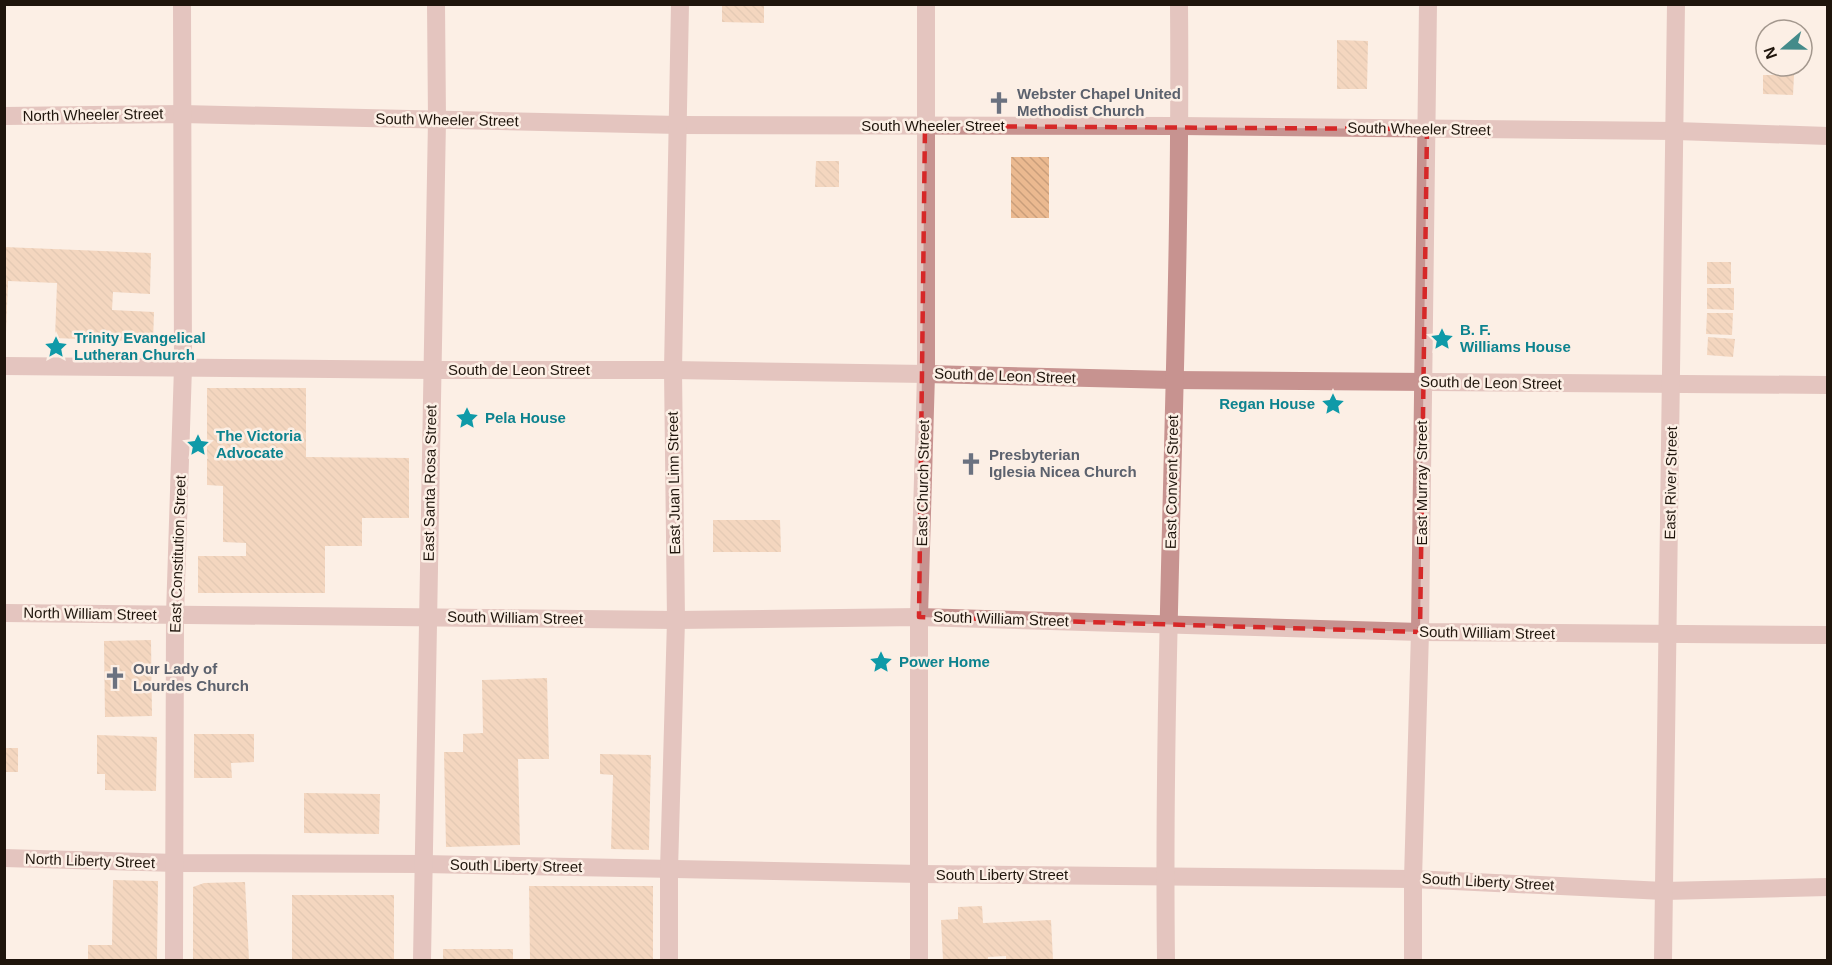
<svg xmlns="http://www.w3.org/2000/svg" width="1832" height="965" viewBox="0 0 1832 965" font-family="Arial,sans-serif">
<style>
.building{fill:url(#building-back-hatch)}
.lines{fill:none;stroke-linecap:round;stroke-linejoin:round}
.minor{stroke:#c79390;stroke-width:18}
.marked{fill:none;stroke:#d62828;stroke-width:4.5;stroke-dasharray:12 8;stroke-linejoin:round}
.labels{text-anchor:middle;stroke-width:5;stroke-linejoin:round;paint-order:stroke}
.worship-label{font-size:15px;font-weight:bold;fill:#5b616d;stroke:#fcefe5;text-anchor:start}
.street-label{font-size:15px;fill:#1f150c;stroke:#fcefe5}
.culture-label{font-size:15px;font-weight:bold;fill:#0d838f;stroke:#fcefe5;text-anchor:start}
</style>
<defs>
<pattern id="building-back-hatch" width="6" height="6" patternUnits="userSpaceOnUse" patternTransform="scale(1.5)"><rect width="6" height="6" fill="#ebb990"/><path d="M-1 5l2 2M0 0l6 6M5-1l2 2" fill="none" stroke="#c99e7b"/></pattern>
</defs>
<rect width="100%" height="100%" fill="#fcefe5"/>
<g class="building">
<path d="M722,4H764V23L722,22Z"/>
<path d="M1337,40L1368,41L1367,89H1337Z"/>
<path d="M1763,75H1794L1793,95L1763,94Z"/>
<rect x="1011" y="157" width="38" height="61"/>
<path d="M816,161H839V187H815Z"/>
<path d="M4,247L151,253L150,294L113,292L112,310L154,312L153,342L55,338L57,283L8,281L6,333L4,332Z"/>
<rect x="1707" y="262" width="24" height="22"/>
<path d="M1707,288H1734V310L1707,309Z"/>
<path d="M1707,313H1733L1732,335L1706,334Z"/>
<path d="M1708,337L1735,339L1733,357L1707,355Z"/>
<path d="M207,388H306V457L409,458V518H362V546H325V593H198V556H246V543L223,542V486L207,485Z"/>
<path d="M713,520H780L781,552H713Z"/>
<path d="M151,640L152,716L105,717L104,641Z"/>
<path d="M547,678L549,759H518L520,845L446,847L444,752H463V734L483,733L482,680Z"/>
<path d="M194,734H254V762L231,763L232,778H194Z"/>
<path d="M97,735L157,737L156,791L105,790V774H97Z"/>
<rect x="4" y="748" width="14" height="24"/>
<path d="M600,754L651,755L649,850L611,849L613,775L600,774Z"/>
<path d="M304,793L380,794L379,834L304,833Z"/>
<path d="M113,880L158,881L157,960H88V945H112Z"/>
<path d="M245,882L249,960H193V887L204,883Z"/>
<path d="M529,886H653V960H530Z"/>
<rect x="292" y="895" width="102" height="65"/>
<path d="M982,906L983,923L1051,920L1053,960H1006V956L988,957V960H943L941,920L958,919V907Z"/>
<rect x="443" y="949" width="70" height="11"/>
</g>
<g class="lines">
<g class="minor">
<path d="M4,116L182,114L679,125L1180,126L1676,131L1828,136"/>
<path d="M4,366L433,370H673L926,374L1173,380L1828,385"/>
<path d="M4,613L676,620L919,617L1420,632L1828,635"/>
<path d="M4,858L176,863L424,864L920,874L1413,879L1664,891L1828,887"/>
<path d="M174,960L175,615L183,367L182,4"/>
<path d="M422,960L437,120L436,4"/>
<path d="M669,960V870L676,620L673,370L680,4"/>
<path d="M919,960V617L926,374V4"/>
<path d="M1166,960C1162,642 1182,323 1179,4"/>
<path d="M1413,960V879L1420,632L1428,4"/>
<path d="M1663,960L1676,4"/>
</g>
</g>
<path d="M0 0H1832V965H0ZM925,126L1427,129L1420,632L919,617Z" fill="#fcefe5" fill-opacity=".55" fill-rule="evenodd"/>
<path class="marked" d="M925,126L1427,129L1420,632L919,617Z"/>
<defs>
<g id="church-bare" transform="scale(1.8)"><path d="M-1.2-6h2.4v3.5h3.3v2.4h-3.3V6h-2.4V-.1h-3.3v-2.4h3.3Z" fill="#6b7280" stroke="#fcefe5" stroke-width="2.5" paint-order="stroke"/></g>
<g id="sight-bare" transform="scale(1.8)"><path d="M0-6L1.8-2.2L6-1.7L2.9 1.2L3.7 5.4L0 3.3L-3.7 5.4L-2.9 1.2L-6-1.7L-1.8-2.2Z" fill="#0f9aa8" stroke="#fcefe5" stroke-width="2.5" paint-order="stroke"/></g>
</defs>
<g fill-rule="evenodd">
<use href="#church-bare" x="999" y="103"/>
<use href="#sight-bare" x="1442" y="339"/>
<use href="#sight-bare" x="56" y="347"/>
<use href="#sight-bare" x="1333" y="404"/>
<use href="#sight-bare" x="467" y="418"/>
<use href="#sight-bare" x="198" y="445"/>
<use href="#church-bare" x="971" y="464"/>
<use href="#sight-bare" x="881" y="662"/>
<use href="#church-bare" x="115" y="678"/>
</g>
<g class="labels">
<g class="worship-label">
<text x="1017" y="99">Webster Chapel United<tspan x="1017" dy="17">Methodist Church</tspan></text>
<text x="989" y="460">Presbyterian<tspan x="989" dy="17">Iglesia Nicea Church</tspan></text>
<text x="133" y="674">Our Lady of<tspan x="133" dy="17">Lourdes Church</tspan></text>
</g>
<g class="street-label">
<text transform="translate(93 115) rotate(-1)" y="5">North Wheeler Street</text>
<text transform="translate(447 120) rotate(1)" y="5">South Wheeler Street</text>
<text x="933" y="131">South Wheeler Street</text>
<text transform="translate(1419 129) rotate(1)" y="5">South Wheeler Street</text>
<text x="519" y="375">South de Leon Street</text>
<text transform="translate(1005 376) rotate(2)" y="5">South de Leon Street</text>
<text transform="translate(1491 383) rotate(1)" y="5">South de Leon Street</text>
<text transform="translate(1172 482) rotate(-89)" y="5">East Convent Street</text>
<text transform="translate(430 483) rotate(-89)" y="5">East Santa Rosa Street</text>
<text transform="translate(674 483) rotate(-91)" y="5">East Juan Linn Street</text>
<text transform="translate(923 483) rotate(-89)" y="5">East Church Street</text>
<text transform="translate(1422 483) rotate(-90)" y="5">East Murray Street</text>
<text transform="translate(1671 483) rotate(-89)" y="5">East River Street</text>
<text transform="translate(178 554) rotate(-88)" y="5">East Constitution Street</text>
<text transform="translate(90 614) rotate(1)" y="5">North William Street</text>
<text transform="translate(515 618) rotate(1)" y="5">South William Street</text>
<text transform="translate(1001 619) rotate(2)" y="5">South William Street</text>
<text transform="translate(1487 633) rotate(1)" y="5">South William Street</text>
<text transform="translate(90 861) rotate(2)" y="5">North Liberty Street</text>
<text transform="translate(516 866) rotate(1)" y="5">South Liberty Street</text>
<text x="1002" y="880">South Liberty Street</text>
<text transform="translate(1488 882) rotate(3)" y="5">South Liberty Street</text>
</g>
<g class="culture-label">
<text x="1460" y="335">B. F.<tspan x="1460" dy="17">Williams House</tspan></text>
<text x="74" y="343">Trinity Evangelical<tspan x="74" dy="17">Lutheran Church</tspan></text>
<text x="1315" y="409" text-anchor="end">Regan House</text>
<text x="485" y="423">Pela House</text>
<text x="216" y="441">The Victoria<tspan x="216" dy="17">Advocate</tspan></text>
<text x="899" y="667">Power Home</text>
</g>
</g>
<rect width="1832" height="965" fill="none" stroke="#1f150c" stroke-width="12"/>
<g transform="translate(1784 48) rotate(250)"><circle r="28" fill="#fcefe5" stroke="#a4988e" stroke-width="1.5"/>
<path d="M0-4.5L10 22L0 15L-10 22Z" fill="#448b8a"/>
<text y="-9" font-size="16" font-weight="bold" text-anchor="middle" fill="#1f150c">N</text>
</g>
</svg>
